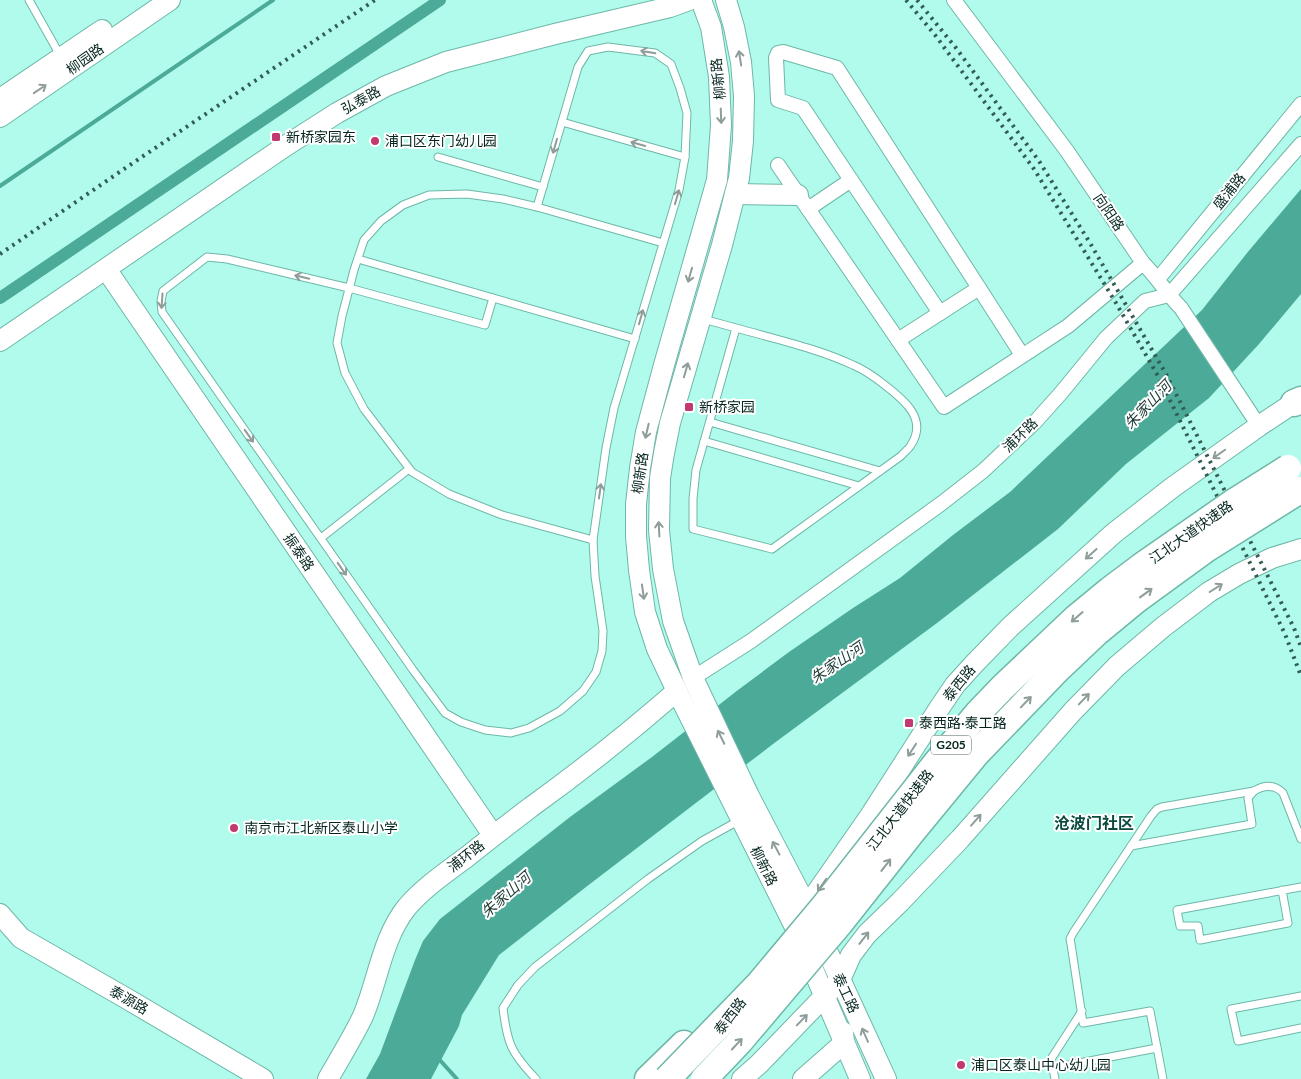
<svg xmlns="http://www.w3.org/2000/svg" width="1301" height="1079" viewBox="0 0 1301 1079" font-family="Lato,'Noto Sans SC',sans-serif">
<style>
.water{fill:#4caa98}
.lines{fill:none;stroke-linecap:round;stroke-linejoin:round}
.stream{stroke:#4caa98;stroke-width:4}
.canal{stroke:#4caa98;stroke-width:12}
.lane-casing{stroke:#6eb7a8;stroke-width:9}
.street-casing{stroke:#6eb7a8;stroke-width:16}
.secondary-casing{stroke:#6eb7a8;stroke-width:22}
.highway-casing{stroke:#6eb7a8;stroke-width:29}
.lane{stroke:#fff;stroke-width:7}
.street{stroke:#fff;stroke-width:14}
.secondary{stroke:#fff;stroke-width:20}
.highway{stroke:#fff;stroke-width:26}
.rail{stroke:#325d54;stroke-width:4;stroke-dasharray:2.5 5;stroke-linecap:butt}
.highway-bridge-casing{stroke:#6eb7a8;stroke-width:29;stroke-linecap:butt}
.highway-bridge{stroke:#fff;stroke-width:26}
.oneway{stroke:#8e9d9a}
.poi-dot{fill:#c23871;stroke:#fff;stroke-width:2}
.labels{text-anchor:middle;stroke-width:4;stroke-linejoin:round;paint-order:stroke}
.shield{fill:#fff;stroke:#506662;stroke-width:1}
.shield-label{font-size:12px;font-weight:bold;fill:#05251f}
.street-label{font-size:14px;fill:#05251f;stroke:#fff}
.poi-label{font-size:14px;fill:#05251f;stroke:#fff;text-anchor:start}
.water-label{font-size:15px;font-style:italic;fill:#1d3a34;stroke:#fff}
.quarter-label{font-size:16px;font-weight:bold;fill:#0c4a40;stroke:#fff}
</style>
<rect width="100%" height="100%" fill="#b0fbeb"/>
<path class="water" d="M1301,189V294L1259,344L1209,398L1126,464L1058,529L937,623L773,744L586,887L499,955L462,1015L459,1026L431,1079H366L380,1054L415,960L423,941L440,919L570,817L652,757L738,690L789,652L853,608L900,578L953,535L1010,492L1202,310L1247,253Z"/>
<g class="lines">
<g class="stream">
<path d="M0,186L273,0"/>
<path d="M438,1058L457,1079"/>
</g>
<path class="canal" d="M0,298L440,0"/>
<g class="lane-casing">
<g id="lane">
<path d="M29,0L61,57"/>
<path d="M562,122L685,157"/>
<path d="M438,157L543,187"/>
<path d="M358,259L635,339"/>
<path d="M493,298L485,325L349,288L227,259L207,257L163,291L161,301L162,312L413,670L445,713L461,722L485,730L511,733L529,728L560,711L583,691L596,672L602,651L603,631L595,576L593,540L606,448L614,408L679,190L685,157L687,113L680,88L671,64L655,53L608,47L588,51L578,67L537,207"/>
<path d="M703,319L736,328C775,339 816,348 853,365C865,370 876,378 886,386C904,400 928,419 911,445C909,449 904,452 901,456L772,549L693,529V499L696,470L736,328"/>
<path d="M710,422L880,471"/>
<path d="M704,441L859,486"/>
<path d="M321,538L409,469"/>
<path d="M593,540L502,515L449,494L412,472L364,409L345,373L337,343L342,316L354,270L364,240L381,221L403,205L429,195L467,194L503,199L537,207L663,243"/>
<path d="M1131,846L1252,824L1248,798L1254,791"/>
<path d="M1282,890L1288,923L1200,940L1198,926H1180L1177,910L1301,887"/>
<path d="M1301,996L1231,1009L1238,1041L1301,1028"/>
<path d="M1053,1068L1157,1048"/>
<path d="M536,1079C511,1053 507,1043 503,1008L518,985L535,967L648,879L702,841L740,820"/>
<path d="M1055,1079L1051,1059L1082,1011"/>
<path d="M1163,1079L1150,1011L1083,1023L1071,944L1070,939L1073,933L1151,816L1157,809L1162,807L1254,791C1264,785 1274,784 1283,793L1301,839"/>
</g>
</g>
<g class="street-casing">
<g id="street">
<path d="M954,0L1067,151L1143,263C1157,277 1167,294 1181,308L1259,426"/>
<path d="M778,165L944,407L1068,326L1143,263"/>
<path d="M851,180L803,108L778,100L776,58L778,53L783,52L837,68L979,288"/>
<path d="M808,209L851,180L940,313L979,288L1022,355"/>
<path d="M1158,279L1301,104"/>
<path d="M898,340L940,313"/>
<path d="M693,678L751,641L942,503L983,471L1035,422L1061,393L1106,338L1145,301L1169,295L1301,144"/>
</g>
</g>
<g class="secondary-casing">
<g id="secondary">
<path d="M701,0L711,27L719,77L721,125L717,180L664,365L646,432L640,468L636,504V536L639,570L645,612L657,649L677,691L794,925L860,1079"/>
<path d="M726,0L734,27L741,62L744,96L743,141L739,178L722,245L670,423L664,453L660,478L659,530L663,569L673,621L693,678L749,796L807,907L886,1079"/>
<path d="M0,99L102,30"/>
<path d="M0,117L170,0"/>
<path d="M735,194L798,195"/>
<path d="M106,269L493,835"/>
<path d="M0,341L287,145L337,113L386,86L446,62L555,34L670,7L689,0"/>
<path d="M0,914L21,938L124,997L263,1079"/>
<path d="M801,915L870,816L940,707L955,685L974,664L1011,626L1114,533L1173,487L1259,426L1301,398"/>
<path d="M328,1079C340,1058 353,1037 363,1016C378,981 382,938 407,907C424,887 447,872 468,856C489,839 510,823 531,807C581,771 630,732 677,691"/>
<path d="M742,1079L759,1064L840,980L851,955L867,934L900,902L960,839L1073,711L1117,666L1163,627L1209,592L1239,574L1272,558L1301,549"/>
<path d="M803,1079L844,1043L843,1032"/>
</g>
</g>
<g class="highway-casing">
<g id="highway">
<path d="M1294,403L1301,400"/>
<path d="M648,1079L684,1044"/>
</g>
</g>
<use href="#lane" class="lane"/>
<use href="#street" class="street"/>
<use href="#secondary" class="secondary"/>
<use href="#highway" class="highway"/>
<g class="rail">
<path d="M906,0L935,35L1034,169L1116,303L1158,376L1285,634L1301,676"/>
<path d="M917,0L956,48L1039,161L1090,243L1166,374L1294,628L1301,647"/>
<path d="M0,254L124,169L375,0"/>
</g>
<g class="highway-bridge-casing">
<g id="highway-bridge">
<path d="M667,1079L759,984L825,905L937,762L978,713L1003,687L1076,618L1110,590L1142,566L1234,502L1288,468"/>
<path d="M704,1079L740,1041L840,923L912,832L976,754L1058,669L1096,633L1136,600L1206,549L1300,490"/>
</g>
</g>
<use href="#highway-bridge" class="highway-bridge"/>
</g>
<defs><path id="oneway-shaft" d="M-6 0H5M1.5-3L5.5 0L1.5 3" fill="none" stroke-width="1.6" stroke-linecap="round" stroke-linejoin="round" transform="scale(1.25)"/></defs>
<g class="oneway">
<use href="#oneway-shaft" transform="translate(648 52) rotate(-170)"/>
<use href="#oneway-shaft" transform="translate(740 58) rotate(-99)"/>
<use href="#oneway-shaft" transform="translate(40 89) rotate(-34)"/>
<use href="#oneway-shaft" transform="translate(721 116) rotate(88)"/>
<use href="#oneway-shaft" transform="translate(638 144) rotate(-164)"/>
<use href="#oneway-shaft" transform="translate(555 146) rotate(106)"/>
<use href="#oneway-shaft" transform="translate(677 197) rotate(-74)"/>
<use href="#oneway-shaft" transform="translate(690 275) rotate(106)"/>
<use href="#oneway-shaft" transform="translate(302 277) rotate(-167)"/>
<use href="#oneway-shaft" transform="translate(162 301) rotate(94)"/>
<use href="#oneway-shaft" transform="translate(641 317) rotate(-74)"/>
<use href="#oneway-shaft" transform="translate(686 370) rotate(-74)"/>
<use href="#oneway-shaft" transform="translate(647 431) rotate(103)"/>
<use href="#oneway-shaft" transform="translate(249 436) rotate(55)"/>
<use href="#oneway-shaft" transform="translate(1219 454) rotate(145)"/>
<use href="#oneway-shaft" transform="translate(600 491) rotate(-82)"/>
<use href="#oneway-shaft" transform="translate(659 529) rotate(-93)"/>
<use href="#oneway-shaft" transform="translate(1091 554) rotate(138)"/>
<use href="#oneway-shaft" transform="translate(342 569) rotate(55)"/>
<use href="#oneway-shaft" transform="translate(1216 588) rotate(-32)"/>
<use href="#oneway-shaft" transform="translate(643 592) rotate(82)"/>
<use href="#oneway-shaft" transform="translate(1146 593) rotate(-36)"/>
<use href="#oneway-shaft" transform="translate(1077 617) rotate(139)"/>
<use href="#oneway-shaft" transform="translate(1084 699) rotate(-46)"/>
<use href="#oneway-shaft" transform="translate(1026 702) rotate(-46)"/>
<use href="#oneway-shaft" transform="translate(721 737) rotate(-116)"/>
<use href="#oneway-shaft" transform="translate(912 750) rotate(123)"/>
<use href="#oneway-shaft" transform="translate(976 820) rotate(-49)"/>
<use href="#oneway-shaft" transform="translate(776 848) rotate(-118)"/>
<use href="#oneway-shaft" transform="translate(886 865) rotate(-52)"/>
<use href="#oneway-shaft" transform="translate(822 885) rotate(125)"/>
<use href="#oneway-shaft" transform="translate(864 938) rotate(-52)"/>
<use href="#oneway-shaft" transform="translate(802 1020) rotate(-46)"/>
<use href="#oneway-shaft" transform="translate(865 1035) rotate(-114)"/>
<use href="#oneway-shaft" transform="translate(737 1044) rotate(-47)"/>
</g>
<g class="poi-dot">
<rect x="271" y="132" width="10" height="10" rx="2.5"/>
<circle cx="375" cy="141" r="5"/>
<rect x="684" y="402" width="10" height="10" rx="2.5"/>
<rect x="904" y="718" width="10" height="10" rx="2.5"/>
<circle cx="234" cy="828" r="5"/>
<circle cx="961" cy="1065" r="5"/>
</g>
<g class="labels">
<rect class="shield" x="931" y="735.5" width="40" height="19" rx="4"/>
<g class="shield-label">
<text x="951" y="749">G205</text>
</g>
<g class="street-label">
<text transform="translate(85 59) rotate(-35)" y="5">柳园路</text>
<text transform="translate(718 79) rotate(-96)" y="5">柳新路</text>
<text transform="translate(361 100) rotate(-29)" y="5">弘泰路</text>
<text transform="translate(1229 191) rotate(-51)" y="5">盛浦路</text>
<text transform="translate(1109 212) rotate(56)" y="5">向阳路</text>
<text transform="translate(1020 435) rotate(-44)" y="5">浦环路</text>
<text transform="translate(640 473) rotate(-82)" y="5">柳新路</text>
<text transform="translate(1191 532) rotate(-35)" y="5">江北大道快速路</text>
<text transform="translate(299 552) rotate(56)" y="5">振泰路</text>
<text transform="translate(959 683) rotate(-51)" y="5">泰西路</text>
<text transform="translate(900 810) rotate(-52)" y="5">江北大道快速路</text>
<text transform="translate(466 856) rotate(-38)" y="5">浦环路</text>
<text transform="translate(764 866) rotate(63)" y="5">柳新路</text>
<text transform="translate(846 993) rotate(65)" y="5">泰工路</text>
<text transform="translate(129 1000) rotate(30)" y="5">泰源路</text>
<text transform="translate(730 1016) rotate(-53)" y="5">泰西路</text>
</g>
<g class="poi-label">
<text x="286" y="142">新桥家园东</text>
<text x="385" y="146">浦口区东门幼儿园</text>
<text x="699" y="412">新桥家园</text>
<text x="919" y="728">泰西路·泰工路</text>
<text x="244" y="833">南京市江北新区泰山小学</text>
<text x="971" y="1070">浦口区泰山中心幼儿园</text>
</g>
<g class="water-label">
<text transform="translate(1148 405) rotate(-46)" y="5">朱家山河</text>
<text transform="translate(837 663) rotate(-34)" y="5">朱家山河</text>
<text transform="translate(506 895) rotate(-41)" y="5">朱家山河</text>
</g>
<g class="quarter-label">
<text x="1094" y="829">沧波门社区</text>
</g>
</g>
</svg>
